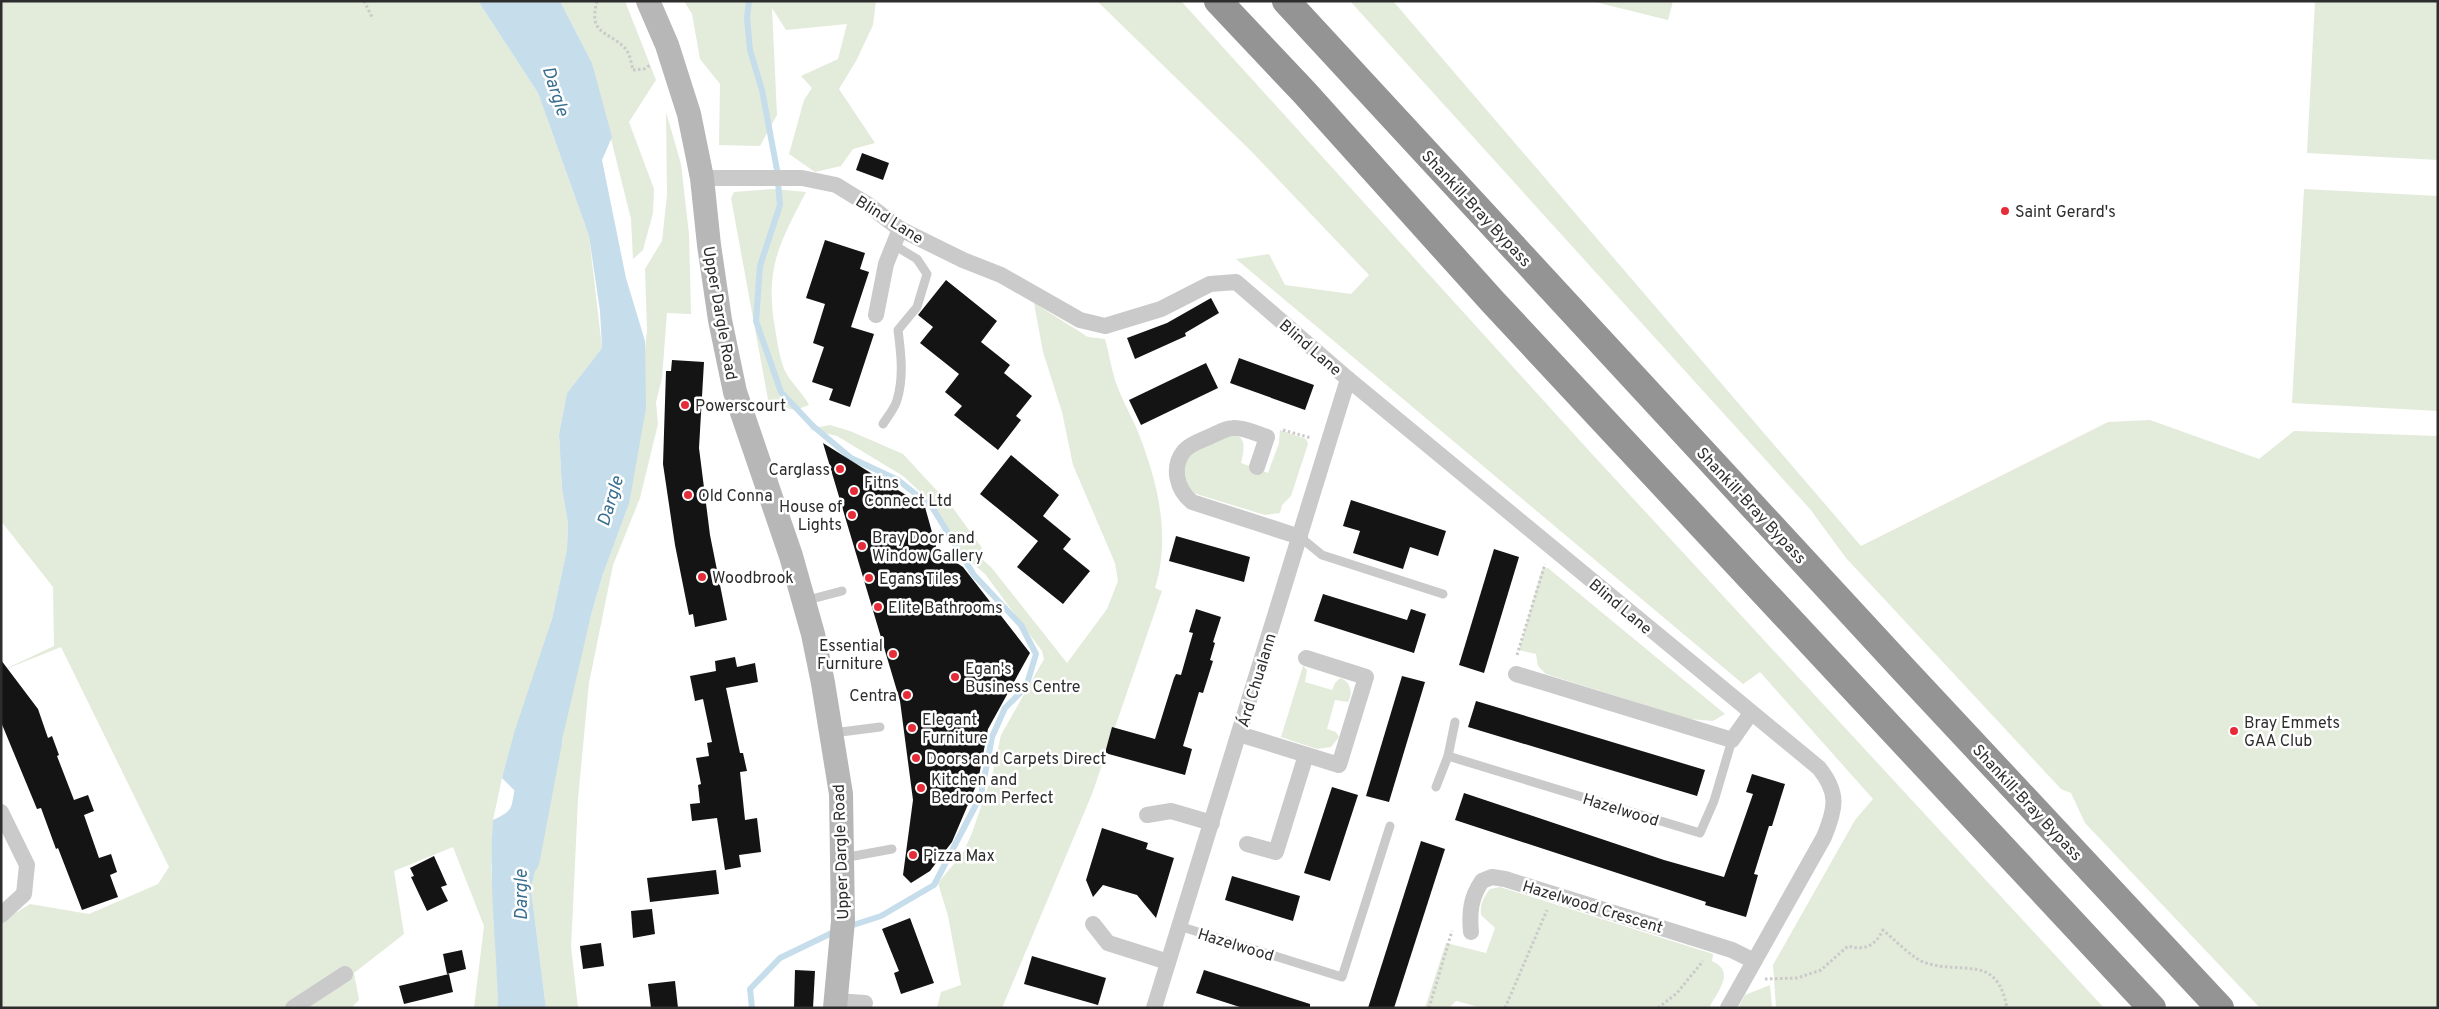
<svg xmlns="http://www.w3.org/2000/svg" width="2439" height="1009" viewBox="0 0 2439 1009" font-family="Overpass,sans-serif">
<style>
.green{fill:#e3ebda}
.water{fill:#c6ddeb}
.lines{fill:none;stroke-linecap:round;stroke-linejoin:round}
.stream{stroke:#c6ddeb;stroke-width:6}
.river{stroke:#c6ddeb;stroke-width:38}
.building{fill:#141414}
.path{stroke:#cacaca;stroke-width:3;stroke-dasharray:2.5 2.5;stroke-linecap:butt}
.lane{stroke:#cacaca;stroke-width:9}
.street{stroke:#cacaca;stroke-width:16}
.secondary{stroke:#b7b7b7;stroke-width:24}
.highway{stroke:#949494;stroke-width:28}
.poi-dot{fill:#e72c39;stroke:#fff;stroke-width:2}
.labels{text-anchor:middle;stroke-width:5;stroke-linejoin:round;paint-order:stroke}
.street-label{font-size:16px;fill:#2d2d2d;stroke:#fff}
.poi-label{font-size:16px;fill:#2d2d2d;stroke:#fff;text-anchor:start}
.water-label{font-size:18px;font-style:italic;fill:#3a6f90;stroke:#fff}
</style>
<rect width="100%" height="100%" fill="#fff"/>
<g class="green">
<path d="M1,1H478L538,93L589,236L602,348L567,393L559,434L562,489L568,523L567,549L552,619L502,778L493,820L491,869L497,955L498,1008H474L484,926L453,847L394,871L404,934L354,973L359,1000L351,1008H1V922L30,904L89,914L158,884L169,867L61,647L1,671L54,646L53,587L1,521Z"/>
<path d="M560,1H625L656,80L629,122L654,189L653,213L643,250L633,259L631,219L592,63Z"/>
<path d="M684,1H876L873,25L856,61L839,89L875,143L853,149L841,166L815,172L789,154L804,100L812,88L801,76L838,59L847,24L786,30L772,8L777,115L760,146L719,145L720,84L700,59L692,14Z"/>
<path d="M1097,1H1181L1592,454L2104,1008H1776L1773,965L1855,820L1873,799L1760,672L1743,684L1236,259L1269,254L1285,285L1351,294L1369,275L1250,150Z"/>
<path d="M1350,1H1393L1861,546L2108,422L2150,420L2259,459L2294,431L2438,436V1008H2260L2085,823L2071,793L2061,789L1846,558L1810,509Z"/>
<path d="M1591,1H1673L1668,20Z"/>
<path d="M2315,1H2438V160L2307,153Z"/>
<path d="M666,112L681,164L689,234L691,314L667,313L662,378L656,402L658,424L640,498L613,565L589,683L578,799L572,928L571,946L578,1008H546L531,889L573,686L591,615L603,574L629,504L647,330L645,269L662,241L667,195Z"/>
<path d="M773,189L806,192C778,246 764,270 776,334C778,346 780,359 785,371C791,383 803,393 809,405L796,410L769,405L731,198L734,192Z"/>
<path d="M2304,189L2438,196V411L2292,403Z"/>
<path d="M1034,303L1088,337L1105,339C1109,353 1111,367 1115,380C1121,398 1131,415 1138,432C1158,482 1171,537 1155,588L1162,591L1092,794L1002,1008H937L941,992L961,985L948,916L938,883L963,853L972,833L993,772L1001,735L1044,659L1042,651L985,574L951,545L932,503L903,476L837,436L809,429L830,425L850,431L903,454L953,508L982,548L977,555L991,567L1067,663L1107,609L1118,581L1115,563L1073,465L1062,412L1043,352Z"/>
<path d="M1280,430L1306,439L1308,444L1291,496L1282,505L1280,513L1265,515L1190,492L1182,466C1185,462 1189,454 1193,450C1198,446 1209,444 1215,441C1241,430 1248,436 1241,463L1268,473L1279,443Z"/>
<path d="M1548,568L1725,714L1713,721L1689,719L1546,674L1538,666L1536,654L1519,650L1542,569Z"/>
<path d="M1303,666L1307,670L1305,682L1332,690L1335,683L1340,678C1350,681 1354,693 1348,702L1335,700L1327,729L1336,732L1339,737L1331,747L1317,749L1281,737Z"/>
<path d="M1500,887L1713,954L1712,961C1736,972 1718,990 1709,1008H1483L1456,1001L1449,1008H1425L1446,943L1486,953L1495,928L1481,915C1480,904 1483,898 1490,889Z"/>
<path d="M1770,985L1772,1008H1738L1745,995Z"/>
</g>
<path class="water" d="M478,1H560L592,63L612,137L602,160L626,278L645,341L646,408L629,504L603,574L591,615L553,779C528,788 523,814 544,830L531,889L546,1008H498C497,945 488,883 493,820C509,813 513,809 515,791L502,778L515,730L552,619L567,549L568,523L562,489L559,434L567,393L602,348L600,311L589,236L538,93Z"/>
<g class="lines">
<g class="stream">
<path d="M749,1L747,18L750,50L762,90L777,170L780,205L760,266L756,321L781,392L813,426L851,458L898,480L932,507L974,575L1021,625L1036,654L1026,687L1005,708L992,737L981,795L934,885L881,916L847,927"/>
<path d="M752,1008L750,989L780,958L838,930"/>
</g>
<path class="river" d="M521,858L543,742"/>
</g>
<g class="building">
<path d="M862,153L889,163L883,180L856,170Z"/>
<path d="M825,240L865,253L860,269L869,272L851,327L874,334L850,407L829,400L833,389L812,382L824,347L813,343L825,304L806,298Z"/>
<path d="M946,280L997,321L981,342L1010,365L1004,373L1032,396L1016,416L1021,420L998,450L954,415L962,406L945,392L959,374L920,343L933,327L918,315Z"/>
<path d="M1211,298L1219,313L1185,333L1186,336L1135,359L1127,338L1167,323Z"/>
<path d="M1239,358L1314,385L1305,410L1230,383Z"/>
<path d="M672,360L704,362L699,448L710,535L727,620L695,627L693,614L689,615L675,545L663,464L666,371H671Z"/>
<path d="M1206,363L1218,388L1141,425L1129,400Z"/>
<path d="M823,443L925,507L937,550L963,567L1030,653L988,729L978,781L952,842L930,871L911,883L903,875L913,800L900,701Z"/>
<path d="M1011,455L1059,495L1043,516L1071,539L1063,549L1090,571L1063,604L1017,567L1038,541L980,494Z"/>
<path d="M1351,500L1446,531L1438,556L1410,547L1403,569L1353,553L1360,531L1343,526Z"/>
<path d="M1176,536L1250,557L1244,582L1169,561Z"/>
<path d="M1494,549L1519,557L1484,673L1459,665Z"/>
<path d="M1323,594L1407,620L1411,609L1426,614L1414,653L1314,621Z"/>
<path d="M1196,609L1221,617L1213,642L1215,643L1210,660L1213,661L1203,693L1199,692L1183,746L1192,749L1185,775L1105,753L1112,727L1155,739L1174,678L1176,674L1181,675L1193,633L1189,632Z"/>
<path d="M735,657L737,667L755,663L758,682L726,688L740,753H743L747,771L740,772L745,820L757,818L761,852L739,855L741,867L725,870L717,818L692,821L690,804L700,803L698,785L701,784L696,758L709,756L707,743L712,742L703,699L695,701L690,676L716,671L715,661Z"/>
<path d="M1,660L38,709L48,738L52,736L59,755L57,756L74,800L88,795L94,811L84,815L99,858L111,854L117,872L110,875L118,897L82,910L58,848L56,849L41,808L37,809L1,722Z"/>
<path d="M1402,676L1425,682L1389,802L1366,796Z"/>
<path d="M1476,701L1705,770L1697,796L1468,727Z"/>
<path d="M1752,774L1785,784L1772,826H1769L1754,874L1758,875L1746,917L1705,905L1706,902L1455,820L1464,793L1664,860L1724,877L1753,794L1746,792Z"/>
<path d="M1332,787L1358,795L1330,881L1304,873Z"/>
<path d="M1102,828L1148,843L1146,849L1174,858L1156,918L1137,895L1103,885L1093,897L1086,880Z"/>
<path d="M1421,841L1445,849L1394,1008H1368Z"/>
<path d="M434,856L447,885L441,887L448,901L427,911L411,877L414,876L410,868Z"/>
<path d="M716,870L719,894L650,902L647,878Z"/>
<path d="M1232,876L1300,896L1293,921L1225,900Z"/>
<path d="M652,909L655,934L633,938L631,911Z"/>
<path d="M910,918L934,983L901,994L894,973L899,971L882,929Z"/>
<path d="M601,943L604,966L583,969L580,946Z"/>
<path d="M462,950L466,969L447,974L443,954Z"/>
<path d="M1032,956L1106,978L1098,1005L1024,984Z"/>
<path d="M795,970L815,971L813,1008H794Z"/>
<path d="M1204,970L1310,1004V1008H1243L1196,993Z"/>
<path d="M449,974L453,992L404,1004L399,986Z"/>
<path d="M675,981L678,1008H651L648,984Z"/>
</g>
<g class="lines">
<g class="path">
<path d="M364,1L373,19"/>
<path d="M597,1C588,35 607,30 625,48C630,53 631,63 633,70L644,69L650,65"/>
<path d="M1283,430L1311,438"/>
<path d="M1517,655L1545,564"/>
<path d="M1765,979L1797,978L1821,970L1848,946C1864,951 1875,946 1883,930C1894,939 1913,959 1926,963C1963,975 1997,953 2007,1008"/>
<path d="M1429,1008L1452,931"/>
<path d="M1505,1008L1547,910"/>
<path d="M1658,1008L1677,993L1703,961"/>
</g>
<g class="lane">
<path d="M883,424C888,416 895,408 897,400C904,377 901,353 898,330L917,307L927,274L917,259L894,245"/>
<path d="M1300,537L1322,555L1443,594"/>
<path d="M804,601L842,591"/>
<path d="M833,733L880,727"/>
<path d="M1448,756L1700,833L1714,801L1732,740"/>
<path d="M1436,787L1448,756L1455,722"/>
<path d="M843,858L892,849"/>
<path d="M1179,926L1342,977L1390,826"/>
</g>
<g class="street">
<path d="M702,178H802L836,185L867,204L900,229L963,260L1001,275L1080,320L1105,326L1161,309L1210,284L1236,282L1348,379L1819,768C1839,793 1836,808 1824,837L1728,1008"/>
<path d="M876,315L886,264L900,229"/>
<path d="M1257,467L1267,437C1257,434 1244,427 1233,428C1226,428 1218,433 1211,436C1203,440 1191,443 1184,451C1171,467 1177,490 1192,502L1300,537"/>
<path d="M1516,674L1732,740L1751,713"/>
<path d="M1239,734L1339,765L1366,677L1306,658"/>
<path d="M1,812L27,865L24,894L1,915"/>
<path d="M1147,815L1171,811L1212,823"/>
<path d="M1247,844L1276,852L1306,755"/>
<path d="M1093,924L1108,943L1168,962"/>
<path d="M1471,932C1469,912 1471,897 1482,881L1492,877L1505,879L1732,950L1754,961"/>
<path d="M836,1001L865,1003"/>
<path d="M293,1008L345,974"/>
<path d="M1154,1008L1348,379"/>
</g>
<path class="secondary" d="M648,1L667,45L689,114L702,178L709,245L720,320L735,392L791,556L813,634L823,683L841,794L843,921L835,1008"/>
<g class="highway">
<path d="M1218,1L1304,92L1493,302L2152,1008"/>
<path d="M1286,1L1906,672L2220,1008"/>
</g>
</g>
<g class="poi-dot">
<circle cx="2005" cy="211" r="5"/>
<circle cx="685" cy="405" r="5"/>
<circle cx="840" cy="469" r="5"/>
<circle cx="854" cy="491" r="5"/>
<circle cx="688" cy="495" r="5"/>
<circle cx="852" cy="515" r="5"/>
<circle cx="862" cy="546" r="5"/>
<circle cx="702" cy="577" r="5"/>
<circle cx="869" cy="578" r="5"/>
<circle cx="878" cy="607" r="5"/>
<circle cx="893" cy="654" r="5"/>
<circle cx="955" cy="677" r="5"/>
<circle cx="907" cy="695" r="5"/>
<circle cx="912" cy="728" r="5"/>
<circle cx="2234" cy="731" r="5"/>
<circle cx="916" cy="758" r="5"/>
<circle cx="921" cy="788" r="5"/>
<circle cx="913" cy="855" r="5"/>
</g>
<g class="labels">
<g class="street-label">
<text transform="translate(1477 208) rotate(47)" y="6">Shankill-Bray Bypass</text>
<text transform="translate(890 219) rotate(32)" y="6">Blind Lane</text>
<text transform="translate(721 313) rotate(80)" y="6">Upper Dargle Road</text>
<text transform="translate(1311 347) rotate(41)" y="6">Blind Lane</text>
<text transform="translate(1752 505) rotate(47)" y="6">Shankill-Bray Bypass</text>
<text transform="translate(1621 606) rotate(40)" y="6">Blind Lane</text>
<text transform="translate(1256 680) rotate(-73)" y="6">Árd Chualann</text>
<text transform="translate(2028 802) rotate(47)" y="6">Shankill-Bray Bypass</text>
<text transform="translate(1621 809) rotate(17)" y="6">Hazelwood</text>
<text transform="translate(840 852) rotate(-92)" y="6">Upper Dargle Road</text>
<text transform="translate(1593 906) rotate(17)" y="6">Hazelwood Crescent</text>
<text transform="translate(1236 944) rotate(17)" y="6">Hazelwood</text>
</g>
<g class="poi-label">
<text x="2015" y="217">Saint Gerard's</text>
<text x="695" y="411">Powerscourt</text>
<text x="830" y="475" text-anchor="end">Carglass</text>
<text x="864" y="488">Fitns<tspan x="864" dy="18">Connect Ltd</tspan></text>
<text x="698" y="501">Old Conna</text>
<text x="842" y="512" text-anchor="end">House of<tspan x="842" dy="18">Lights</tspan></text>
<text x="872" y="543">Bray Door and<tspan x="872" dy="18">Window Gallery</tspan></text>
<text x="712" y="583">Woodbrook</text>
<text x="879" y="584">Egans Tiles</text>
<text x="888" y="613">Elite Bathrooms</text>
<text x="883" y="651" text-anchor="end">Essential<tspan x="883" dy="18">Furniture</tspan></text>
<text x="965" y="674">Egan's<tspan x="965" dy="18">Business Centre</tspan></text>
<text x="897" y="701" text-anchor="end">Centra</text>
<text x="922" y="725">Elegant<tspan x="922" dy="18">Furniture</tspan></text>
<text x="2244" y="728">Bray Emmets<tspan x="2244" dy="18">GAA Club</tspan></text>
<text x="926" y="764">Doors and Carpets Direct</text>
<text x="931" y="785">Kitchen and<tspan x="931" dy="18">Bedroom Perfect</tspan></text>
<text x="923" y="861">Pizza Max</text>
</g>
<g class="water-label">
<text transform="translate(556 91) rotate(72)" y="6">Dargle</text>
<text transform="translate(610 501) rotate(-73)" y="6">Dargle</text>
<text transform="translate(521 895) rotate(-90)" y="6">Dargle</text>
</g>
</g>
<rect width="2439" height="1009" fill="none" stroke="#2d2d2d" stroke-width="5"/>
</svg>
